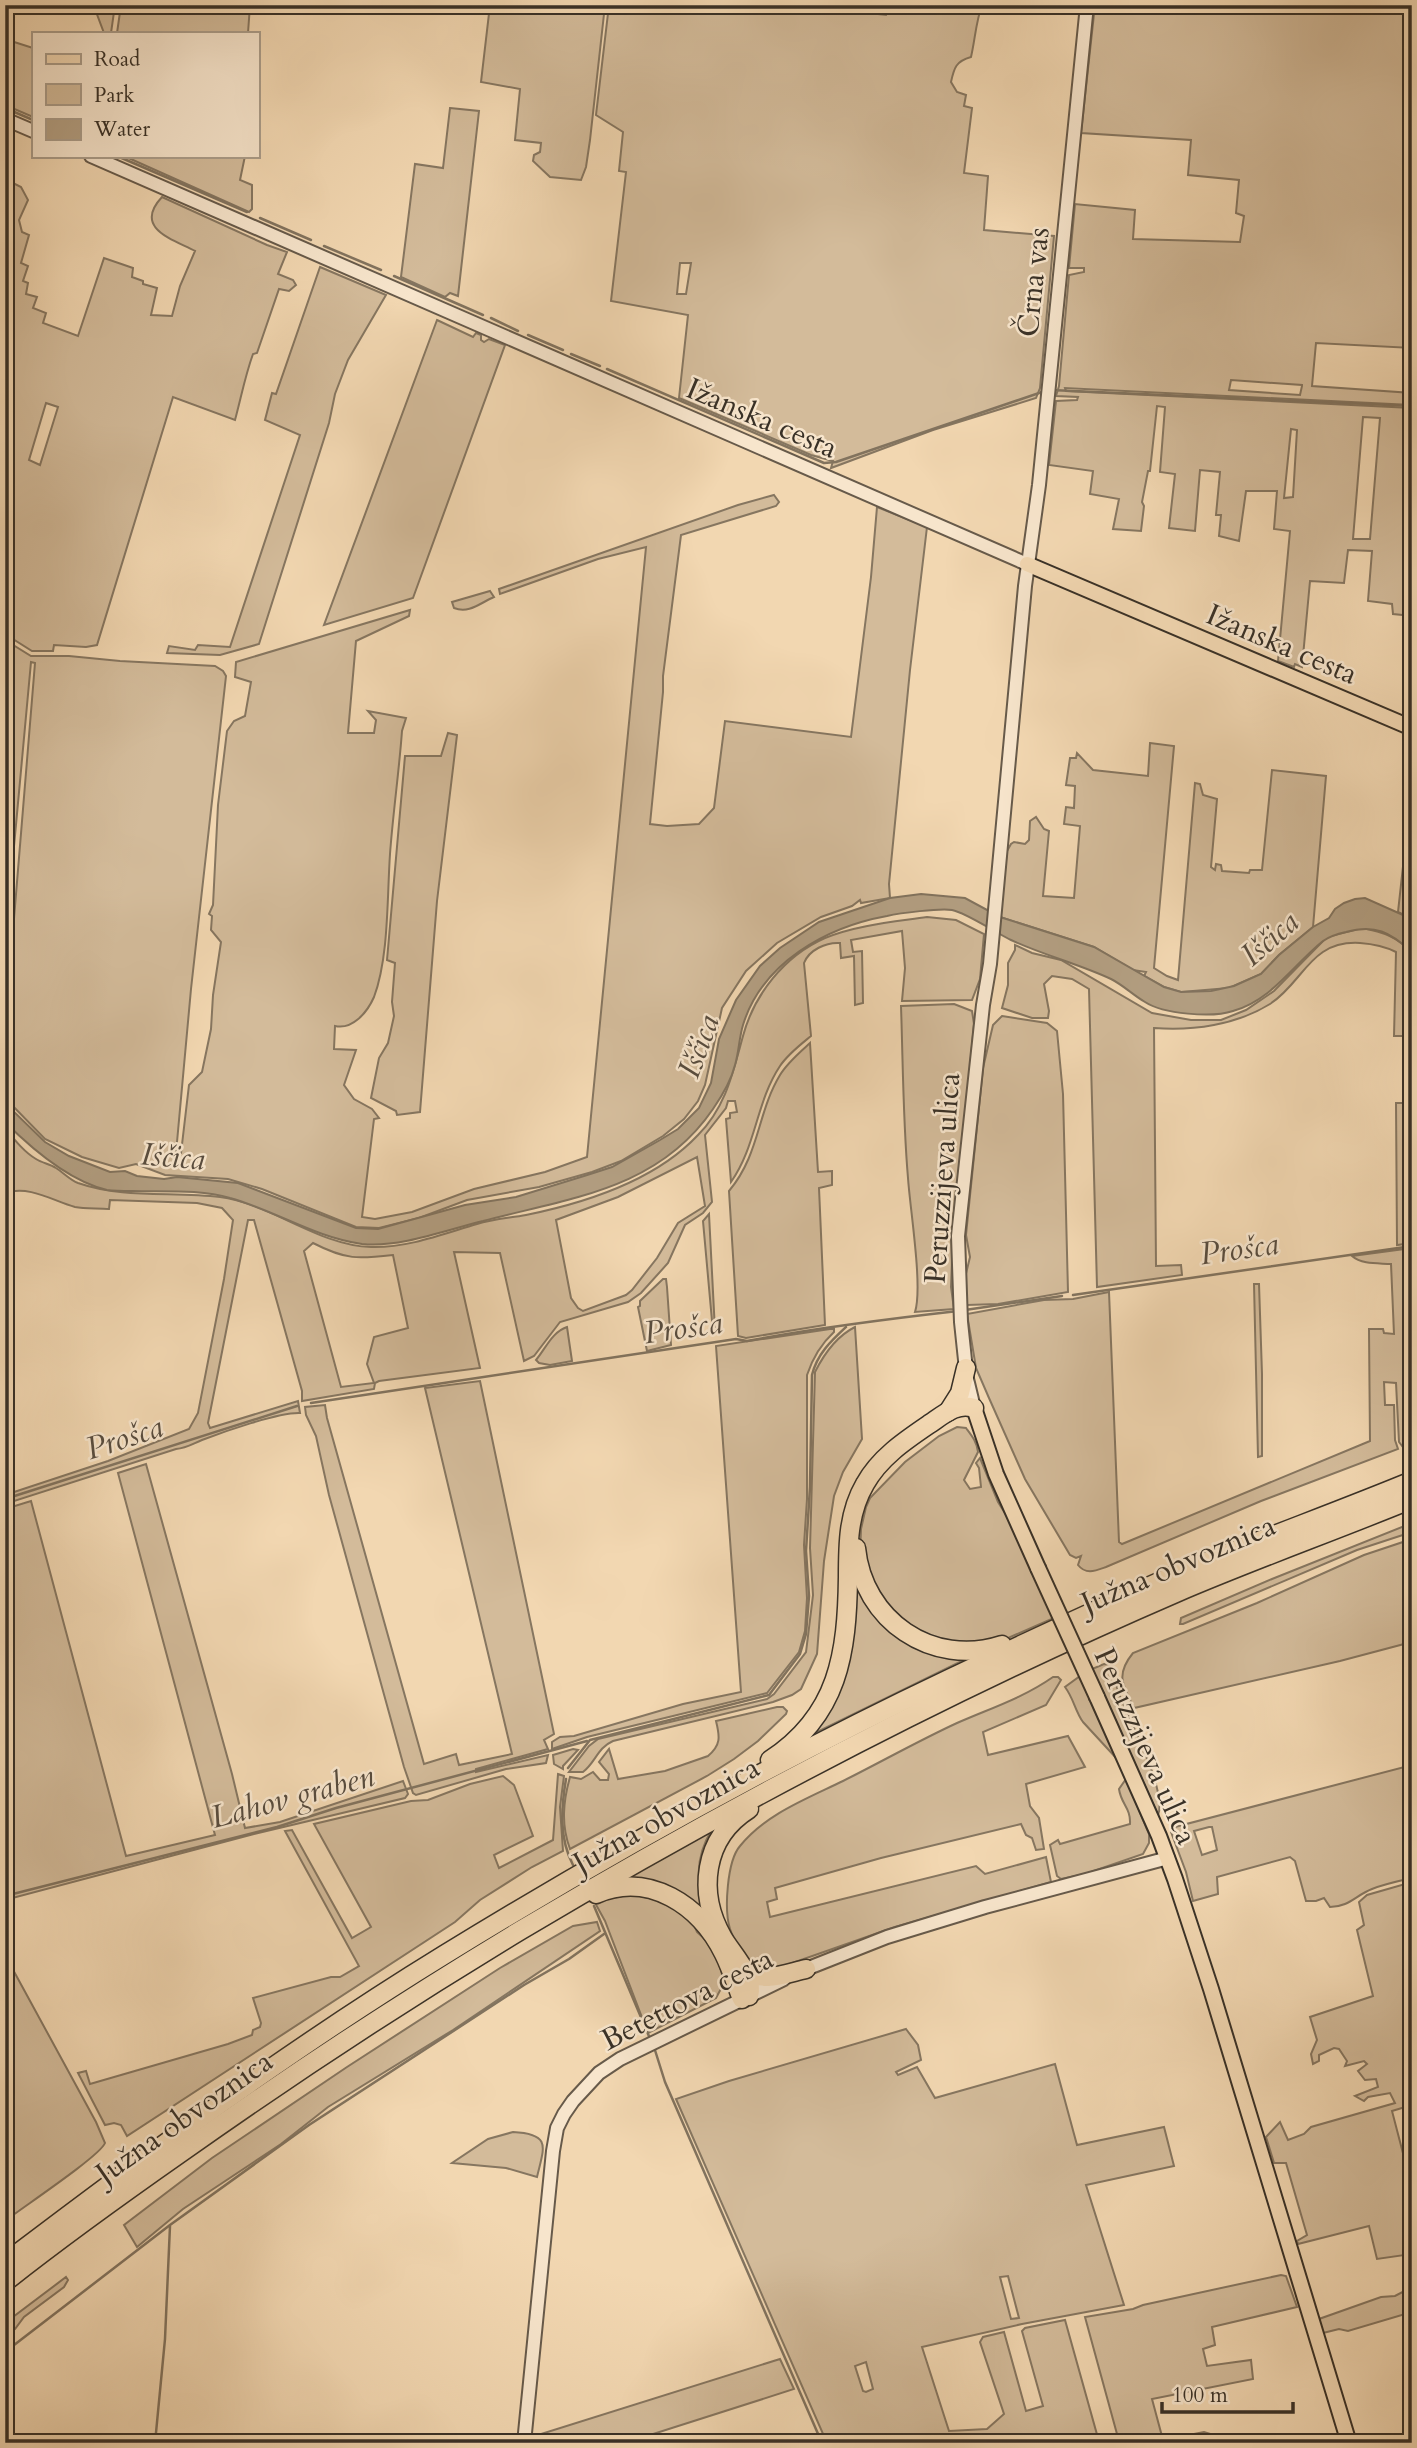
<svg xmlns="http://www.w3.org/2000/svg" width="1417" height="2448" viewBox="0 0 1417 2448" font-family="Cardo,serif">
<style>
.green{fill:#d3bb9a;stroke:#867660;stroke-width:2;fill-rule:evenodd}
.water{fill:#b39f82;stroke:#82735e;stroke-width:2}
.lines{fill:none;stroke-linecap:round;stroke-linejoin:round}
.stream{stroke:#82735e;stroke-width:2.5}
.minor-casing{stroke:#675a4a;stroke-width:16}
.major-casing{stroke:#393127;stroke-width:18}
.highway-casing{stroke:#393127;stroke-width:21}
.minor{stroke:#f7e5cc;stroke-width:12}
.major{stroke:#f2d7b1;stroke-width:14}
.highway{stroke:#f2d7b1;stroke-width:18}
.major-bridge-casing{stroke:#393127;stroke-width:18;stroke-linecap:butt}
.major-bridge{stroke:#f2d7b1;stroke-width:14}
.labels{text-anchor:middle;stroke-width:5;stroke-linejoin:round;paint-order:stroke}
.street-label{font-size:30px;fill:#393127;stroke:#f7e5cc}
.water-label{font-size:32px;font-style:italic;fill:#584c3e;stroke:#f7e5cc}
</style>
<rect width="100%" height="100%" fill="#f2d7b1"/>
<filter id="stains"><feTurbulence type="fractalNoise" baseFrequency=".00286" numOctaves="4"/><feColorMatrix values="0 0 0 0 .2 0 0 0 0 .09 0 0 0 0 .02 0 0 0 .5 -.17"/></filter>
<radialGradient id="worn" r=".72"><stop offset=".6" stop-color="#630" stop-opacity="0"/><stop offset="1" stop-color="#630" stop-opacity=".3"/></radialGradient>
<g class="green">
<path d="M97,5H115L111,33H104L95,9Z"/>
<path d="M121,5H250L248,33H117Z"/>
<path d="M490,5H605L590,140L586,167L581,180L550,177L533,161L534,155L540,152L541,143L515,140L520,89L481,82Z"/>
<path d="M609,5H726L822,14L824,5H851V11L886,15L887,9L863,5H982C976,21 975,40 971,57C956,61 954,68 951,82L957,92L966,95L964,106L972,108L964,173L988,176L984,230L1054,236L1040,388L1036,398L933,430L831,468L833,461L811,455L679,398L688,315L611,301L626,172L619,171L623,132L596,115ZM680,263H691L686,294H677Z"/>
<path d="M1095,5H1412V348L1316,343L1312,386L1412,393V405L1065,388L1066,391L1412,408V446L1405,513L1412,514V616L1393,614L1392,604L1368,601L1372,551L1348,550L1344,583L1310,581L1302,667L1295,664L1294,667L1278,661L1290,531L1274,529L1277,491H1246L1239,541L1219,536L1221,515H1216L1220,472L1200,470L1195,531L1169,528L1175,474L1160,472L1165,407L1157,406L1150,471H1148L1142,502L1144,506L1141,531L1113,529L1119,499L1090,494L1093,471L1049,465L1056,401L1077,400L1078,397L1056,396L1059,386L1069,275L1084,272V268H1069L1075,204L1135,210L1133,239L1240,242L1244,216L1236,213L1239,180L1188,175L1191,140L1081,133ZM1231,380L1302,385V386L1300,395L1229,390ZM1363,417L1380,418L1370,539H1353ZM1291,429L1297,430L1293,497L1284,498Z"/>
<path d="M5,16L14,18L11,41L33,48V117L5,105Z"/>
<path d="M450,108L479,111L458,296L450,293L445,297L401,277L415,164L443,168Z"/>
<path d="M124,156H245L240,180L252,185V209L249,212Z"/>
<path d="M5,179L21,187L28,200L19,220L22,232L29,235L21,263L28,266L23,281L28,283L26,294L37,297L33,308L46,313L43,323L78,336L104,258L133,268L132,277L143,281V284L157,288L151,315L172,316L180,286L195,251C172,239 133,228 162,197L267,245L287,252L278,274L293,280L296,285L289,291L279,289L257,353L253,354C245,376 241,398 235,420L173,397L97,645L86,647L54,645L53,651H32L5,634ZM46,403L58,407L40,465L29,460Z"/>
<path d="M320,267L386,295L348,360L335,394L329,423L259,644L220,655L167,653L169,646L195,650L198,645L230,647L300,435L265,420L272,393L276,394Z"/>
<path d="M437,320L473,337L476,333L481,335V340L484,342L489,339L505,345L413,598L324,625Z"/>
<path d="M774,495L779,502L776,506L681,535L663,676V692L650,824L667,826L699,824L714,808L725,721L851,737L871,577L877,507L927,527L910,670L889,884L890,898L861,903L860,900L852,906L821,917L777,943L746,971L722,1008L705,1085L698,1101L684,1119L663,1136L621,1161L592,1172L539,1187L467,1200L419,1218L379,1228L356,1227L262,1189L228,1179L165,1175L136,1164L119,1168L82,1157L45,1139L5,1098V1028L35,663L31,662L5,944V640L31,656H69L120,661L215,666L223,671L226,676L191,989L176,1153H181L189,1085L202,1072L211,1029L213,995L221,942L211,930L212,916L209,914L213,905L218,805L227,731L234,721L245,716L251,682L235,677L236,662L410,610L409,616L356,641L348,733H374L376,720L368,711L406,718L402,731C399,772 393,813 390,854C387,897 389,957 374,997C367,1013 352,1030 335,1026L334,1049L356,1050L344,1085L354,1099L372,1109L379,1118L374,1119L362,1217L375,1219L412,1212L474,1189L545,1172L587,1157L646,547L598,559L500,594L499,589L738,505Z"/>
<path d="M490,591L494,597C480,603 469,614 454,608L452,602Z"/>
<path d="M448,733L457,735L437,901L420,1112L397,1115L396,1111L371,1098L379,1058L388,1043L394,1016L392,1002L395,963L387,960L405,756H441Z"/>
<path d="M1150,743L1174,746L1154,968L1167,976L1178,980L1195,783L1200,784L1203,795L1217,799L1211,867L1215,870L1216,864L1221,865L1222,871L1249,873L1250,870H1262L1272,770L1326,776L1313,927L1279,955L1261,974L1229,988L1181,992L1164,987L1144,976L1146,972L1133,970L1094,947L1000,917L1007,851L1011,844L1014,842L1025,844L1029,840L1030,821L1036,817L1044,829L1049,831L1043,896L1074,898L1080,826L1064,824L1066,807L1074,808L1075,786L1066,785L1070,758H1076L1077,753L1093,770L1148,776Z"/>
<path d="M1410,803H1412V919L1398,912Z"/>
<path d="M927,917L956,920L984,934L980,979L972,1000L902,1001L905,968L902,931L851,940L853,952L862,951L863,1003L855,1005L854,956L841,958L840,943C826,942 809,950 804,963L811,1036C800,1045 788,1054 780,1066C756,1102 756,1147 731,1182L726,1119L730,1118V1113L737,1112L735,1101H728L726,1108L705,1135L712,1202L703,1213L685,1225L668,1263L641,1293L628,1302L560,1322L534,1356L524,1361L500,1253L454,1252L480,1368L379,1381L375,1383L374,1389L302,1401V1391L254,1220H248L208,1423L210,1428L298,1401L300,1413C279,1412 223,1432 202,1440C192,1444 187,1448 176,1449L5,1504V1495L108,1461L189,1429L198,1413L224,1279L233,1220L222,1208L197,1203L110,1200L109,1209C98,1208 85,1209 75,1207C53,1201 30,1185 5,1193V1128C14,1139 24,1152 36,1159C42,1163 50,1164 56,1168C64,1173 70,1180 78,1183C124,1199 173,1191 220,1197C270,1203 319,1246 371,1247C408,1248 443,1234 477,1224C493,1219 510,1218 526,1215C585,1203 656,1180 698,1135C726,1107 733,1072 743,1036C754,995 784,956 825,938C857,925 893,922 927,917ZM697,1157L705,1206L678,1223L657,1258L632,1290L626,1295L583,1311L578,1308L571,1298L556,1220L618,1197ZM313,1243C346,1260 358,1259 393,1255L408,1328L374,1337L367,1364L374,1383L341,1387L304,1251Z"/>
<path d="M1362,928C1384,932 1396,937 1412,952V1243L1397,1245L1396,1103H1406L1408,1094L1407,1036H1394L1396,952C1384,946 1374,944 1360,943C1310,940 1304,982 1270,1004C1236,1025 1193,1031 1154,1028L1156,1266L1181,1265L1182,1275L1097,1287L1089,989L1072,979L1052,976L1044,984L1049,1011L1048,1018H1032L1002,1008L1008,985V963L1015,950V945L1032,953L1061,960L1152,1013L1191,1020H1221L1246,1010L1274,991L1327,937Z"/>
<path d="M954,1004L972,1011L974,1024L952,1261L951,1287L954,1309L915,1312C923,1287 910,1209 908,1178C903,1121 903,1064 901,1006Z"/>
<path d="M1002,1016L1047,1023L1057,1031L1063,1094L1068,1292L998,1304L967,1305L964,1282L970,1257L966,1235L983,1068L993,1025Z"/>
<path d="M810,1043L818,1172L832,1171V1185L819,1188L825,1325L746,1338L738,1336L729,1191C760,1154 757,1113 780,1075C787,1063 799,1053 810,1043Z"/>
<path d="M709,1214L715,1331L713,1332L703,1221Z"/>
<path d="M1412,1248V1444L1403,1447L1399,1442L1396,1383L1384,1382L1385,1405H1394L1395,1440L1398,1449L1261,1501L1106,1567C1095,1571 1086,1575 1078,1565L1081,1556L1076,1558L1070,1555L1025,1479L989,1398L976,1368L967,1314L1044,1300L1073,1299L1109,1292L1119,1542L1122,1544L1370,1441L1369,1329H1383L1384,1333L1394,1334L1391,1264C1379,1263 1362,1265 1352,1256Z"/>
<path d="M663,1279H666L667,1287L671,1345L647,1351L638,1307L640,1306V1301Z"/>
<path d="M1254,1284H1259L1262,1374V1456L1258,1457Z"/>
<path d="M567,1327L572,1361L550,1365L539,1363L536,1360C546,1348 552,1332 567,1327Z"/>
<path d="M855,1327L862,1439L843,1472L834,1496L824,1561L817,1654L801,1689L792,1695L773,1702L613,1741C597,1748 596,1762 583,1772H569L589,1746L598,1739L767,1699L774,1694L806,1652L808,1636L813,1595L810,1548L815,1372C824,1354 837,1336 855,1327Z"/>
<path d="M830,1329H834V1332C821,1344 813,1357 807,1375V1499L804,1545L807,1598L805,1631L799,1652L767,1693L587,1737L552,1749V1742L560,1737L574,1736L683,1704L741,1692L716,1346Z"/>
<path d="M480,1381L554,1734L544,1740L548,1749L476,1769V1772L548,1755L546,1763L506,1769L416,1795L413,1793L404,1767L329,1495L316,1436L306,1415L305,1407L325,1405L327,1418L424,1764L456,1754L459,1765L512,1754L425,1388Z"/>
<path d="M957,1427L966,1428C972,1436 977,1442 978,1452L964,1480L970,1489L981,1487L979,1468L976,1463L980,1458L998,1502L1018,1534L1054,1618L999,1642H933L885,1610L860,1556L861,1529L866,1507L870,1498L905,1462L939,1436Z"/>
<path d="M146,1464L232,1774L245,1828L280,1822L403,1781L408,1794L405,1798L254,1834L5,1900V1509L31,1501L126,1856L215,1835L118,1473Z"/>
<path d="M1412,1523V1532L1357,1550L1183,1624H1180L1181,1618L1272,1579Z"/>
<path d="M1412,1539V1650L1408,1643L1340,1661L1134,1708C1123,1686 1115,1675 1133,1653L1257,1603L1364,1555Z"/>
<path d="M851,1568L876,1611L968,1658L807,1737L819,1719Z"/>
<path d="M1104,1664L1111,1665C1116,1673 1115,1683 1118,1691C1127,1716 1168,1791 1158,1815L1092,1669Z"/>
<path d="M1080,1676L1118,1760L1083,1722C1075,1711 1074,1699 1065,1687Z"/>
<path d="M1053,1677H1058L1061,1680L1046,1705L983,1732L988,1755L1068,1736L1085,1767L1026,1784L1030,1806L1039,1818L1044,1849L1036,1850L1032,1838L1026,1835L1021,1824L881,1858L775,1888L777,1899L767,1902L770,1917L976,1866L985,1874L1046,1857L1051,1882L895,1927L781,1967L767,1969L753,1965C744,1955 734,1942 730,1929C724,1910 727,1861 740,1846C766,1814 806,1799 843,1781C881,1762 918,1741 957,1723C991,1708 1023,1698 1053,1677Z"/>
<path d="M777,1707H783L787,1711L786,1714L758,1741L734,1759L707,1776L570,1849C561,1825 563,1802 570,1777L581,1779L593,1772L600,1780H608L609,1774L599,1762L609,1749L618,1779L665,1771L708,1756C721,1745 720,1737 716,1721Z"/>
<path d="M573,1749L578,1750L563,1766V1769L554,1764L553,1755Z"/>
<path d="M1412,1765V1878C1399,1881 1385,1884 1372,1889C1356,1895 1349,1907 1330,1907L1324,1898L1316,1901H1306L1295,1861L1290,1857L1217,1877L1218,1894L1193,1901L1186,1872L1171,1832L1175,1827ZM1209,1827H1212L1217,1850L1202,1855L1194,1831Z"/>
<path d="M558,1774L564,1776L560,1807L563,1851L532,1867L480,1900L455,1922L127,2136L121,2125L114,2123L105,2125L78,2073L86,2071L90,2084L228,2044L252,2035L253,2030L260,2027L261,2023L253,1998L331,1977H340L359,1966L285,1831L292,1830L352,1938L371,1927L314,1824L411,1801L428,1800L470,1784L503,1776L514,1785L533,1836L494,1855L499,1868L553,1840Z"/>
<path d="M1126,1779L1149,1834V1843L1143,1854L1085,1874L1061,1879L1057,1876L1050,1845L1058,1840L1060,1844L1130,1824C1131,1808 1121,1804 1119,1789Z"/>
<path d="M711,1831C695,1858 696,1884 706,1913C680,1892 665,1879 630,1879L629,1876Z"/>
<path d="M1412,1882V1971L1408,1973L1410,1983H1412V2105L1392,2111L1412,2188V2254L1377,2259L1369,2226L1298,2244L1297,2241L1307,2235L1286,2163H1274L1266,2137L1280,2122L1288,2140L1304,2134L1311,2127L1395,2103L1390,2093L1368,2097L1364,2101L1355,2096L1378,2087L1376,2079L1365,2080L1358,2071L1367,2064L1364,2061L1345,2066L1347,2061L1339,2049L1334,2048L1319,2055V2061L1313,2064L1311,2054L1317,2040L1310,2017L1373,1996L1357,1930L1364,1925L1359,1902L1367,1895Z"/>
<path d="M629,1895C652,1896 689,1908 697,1932C713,1945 720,1962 724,1983L716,1998L648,2033L605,1921L594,1901Z"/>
<path d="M597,1922L600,1931L453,2030L328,2107L281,2144L183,2209L137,2247L124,2225L212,2158L347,2067L500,1968L573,1926Z"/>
<path d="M5,1955L96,2122L105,2143C100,2156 23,2207 5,2221Z"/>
<path d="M906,2029L918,2045L921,2060L896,2072L898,2075L917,2067L935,2098L1055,2064L1077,2145L1164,2127L1174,2166L1086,2185L1124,2305L1022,2324L922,2347L949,2431L987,2429L1004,2414L980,2342L983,2337L1004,2332L1026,2411L1043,2406L1022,2331L1025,2328L1065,2320L1098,2438L1117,2434L1085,2317L1133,2309L1143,2305L1281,2275L1286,2276L1297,2307L1212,2327L1215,2345L1203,2349L1207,2366L1251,2360L1253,2379L1152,2399L1163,2440L1204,2432L1217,2436L1218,2443H827L676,2099L729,2081ZM1008,2276L1019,2318L1011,2319L1000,2277ZM866,2362L873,2389L866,2392L863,2391L855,2366Z"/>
<path d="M513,2132C552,2134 544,2147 537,2177L506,2168L452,2163L488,2139Z"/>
<path d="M66,2277L68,2280L64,2287L24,2317L15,2329L5,2336V2323Z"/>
<path d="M1412,2287V2312L1348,2331L1339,2329L1323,2333L1319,2319L1381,2297L1395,2296Z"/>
<path d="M780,2359L794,2389L625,2443H540L541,2434Z"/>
</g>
<path class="water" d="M921,894L965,898L1000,917L1094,947L1164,987L1181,992L1211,991L1234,986L1261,974L1279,955L1313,927L1329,918L1335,909L1344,903L1355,899L1365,898L1412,919V952C1390,932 1375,924 1346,932C1337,934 1330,936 1323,941C1293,965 1272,1000 1233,1011C1212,1018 1163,1014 1145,1002C1133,995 1123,985 1111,979C1079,964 1043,955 1011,940C996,933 967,913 952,910C940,908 900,913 887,916C826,927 762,963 743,1025C739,1038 739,1052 735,1065C731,1081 722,1096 713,1109C658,1190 569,1198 483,1221C446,1230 400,1248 362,1244C316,1238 274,1210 230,1198C200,1189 163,1192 132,1191C124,1191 115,1191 107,1190C69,1181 32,1149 5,1122V1103L45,1142L69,1156L110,1172L125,1171L137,1176L164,1179L177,1177L238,1183L356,1228L378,1229L465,1205L516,1197L584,1176L612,1167L660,1140L678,1129L699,1108L711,1083L719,1039L736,1000L760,966L780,948L819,922L890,898Z"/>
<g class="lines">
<g class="stream">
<path d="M5,108L33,120"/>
<path d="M117,156L247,212"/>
<path d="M260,218L311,240"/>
<path d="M324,246L381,270"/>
<path d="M394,276L483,315"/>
<path d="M491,318L518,331"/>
<path d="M528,335L563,350"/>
<path d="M571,354L600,366"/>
<path d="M607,369L824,463L836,462L1045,391"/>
<path d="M1051,390L1412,406"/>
<path d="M1073,1295L1412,1246"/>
<path d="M965,1310L1062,1296"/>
<path d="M311,1403L736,1339L747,1341C816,1328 887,1319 958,1311"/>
<path d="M5,1499L297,1406"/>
<path d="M568,1768L590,1740L769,1695L800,1654L806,1634L809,1596L806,1551L810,1487L812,1375C817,1354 831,1341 846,1327"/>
<path d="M566,1779C561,1809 559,1838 573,1865"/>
<path d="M5,1896L277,1827L336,1808L587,1741"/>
<path d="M594,1906L651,2041"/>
<path d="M654,2047L665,2082L822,2443"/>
<path d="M5,2352L170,2225L309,2125L524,1985L569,1959L604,1934"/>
<path d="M155,2443L165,2339L170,2226"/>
</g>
<g class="minor-casing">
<g id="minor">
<path d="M5,119L33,131"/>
<path d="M91,156L1027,564"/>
<path d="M974,1408L967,1379L961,1322L958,1236L983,1005L990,964L1025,586L1039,485L1087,5"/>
<path d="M801,1971L887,1937L985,1907L1168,1858"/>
<path d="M524,2443L553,2151L557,2128L564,2114L573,2101L599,2073L620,2059L784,1979"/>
</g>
</g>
<g class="major-casing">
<g id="major">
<path d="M1027,564L1412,728"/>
<path d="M974,1408L996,1474L1038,1568"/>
<path d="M1097,1697L1159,1836L1175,1879L1211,1989L1349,2443"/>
</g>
</g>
<g class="highway-casing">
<g id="highway">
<path d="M948,1412L960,1393L966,1368"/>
<path d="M856,1548C863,1620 932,1668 1002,1645"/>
<path d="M770,1760C839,1715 847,1653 848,1577C848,1545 848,1513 865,1484C880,1457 906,1440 931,1423C944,1414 958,1402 974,1408"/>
<path d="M596,1894C649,1871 700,1905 724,1954C731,1968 736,1984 742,1999"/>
<path d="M743,1969C762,1984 784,1974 806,1969"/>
<path d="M749,1996C755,1976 733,1955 723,1938C697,1893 703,1838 749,1809"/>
<path d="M5,2263C147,2155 291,2049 444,1955C607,1855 776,1761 949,1679C1022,1644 1096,1610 1170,1577C1250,1543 1332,1514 1412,1481"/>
<path d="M5,2282C62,2237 122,2194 182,2152C292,2074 405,2000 521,1930C733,1804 951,1690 1178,1592C1255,1559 1334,1531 1412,1499"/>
</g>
</g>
<use href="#minor" class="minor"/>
<use href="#major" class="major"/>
<use href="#highway" class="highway"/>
<g class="major-bridge-casing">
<path id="major-bridge" d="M1038,1568L1097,1697"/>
</g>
<use href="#major-bridge" class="major-bridge"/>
</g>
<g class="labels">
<g class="street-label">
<text transform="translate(1033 282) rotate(-84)" y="10">Črna vas</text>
<text transform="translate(762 418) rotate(23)" y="10">Ižanska cesta</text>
<text transform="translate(1282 644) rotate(23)" y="10">Ižanska cesta</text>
<text transform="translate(942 1178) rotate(-86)" y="10">Peruzzijeva ulica</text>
<text transform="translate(1178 1564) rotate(-23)" y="10">Južna obvoznica</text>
<text transform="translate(1146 1746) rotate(66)" y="10">Peruzzijeva ulica</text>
<text transform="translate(666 1815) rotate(-29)" y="10">Južna obvoznica</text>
<text transform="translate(687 1999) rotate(-27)" y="10">Betettova cesta</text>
<text transform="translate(184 2117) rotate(-35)" y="10">Južna obvoznica</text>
</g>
<g class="water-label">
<text transform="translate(1269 938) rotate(-41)" y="11">Iščica</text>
<text transform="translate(698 1046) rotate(-70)" y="11">Iščica</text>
<text transform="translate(173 1156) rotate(5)" y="11">Iščica</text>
<text transform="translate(1239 1248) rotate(-8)" y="11">Prošca</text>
<text transform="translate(683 1327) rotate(-8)" y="11">Prošca</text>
<text transform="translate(124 1437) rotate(-18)" y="11">Prošca</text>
<text transform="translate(292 1796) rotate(-15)" y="11">Lahov graben</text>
</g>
</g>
<rect width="1417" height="2448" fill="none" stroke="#f2d7b1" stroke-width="28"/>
<rect x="7" y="7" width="1403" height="2434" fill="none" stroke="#393127" stroke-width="3.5"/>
<rect x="14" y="14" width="1389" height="2420" fill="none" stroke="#393127" stroke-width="2"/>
<rect x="32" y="32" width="228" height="126" fill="#f7e5cc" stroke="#ab9d8a" stroke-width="2"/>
<rect x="46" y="54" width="35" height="10" fill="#f2d7b1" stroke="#ab9d8a" stroke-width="2"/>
<text x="94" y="66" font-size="21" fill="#393127">Road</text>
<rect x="46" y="84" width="35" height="21" fill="#d3bb9a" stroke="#ab9d8a" stroke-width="2"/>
<text x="94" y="102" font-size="21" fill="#393127">Park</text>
<rect x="46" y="119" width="35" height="21" fill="#b39f82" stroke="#ab9d8a" stroke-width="2"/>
<text x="94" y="136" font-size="21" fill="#393127">Water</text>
<path d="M1162 2402v10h131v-10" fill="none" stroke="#393127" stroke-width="3.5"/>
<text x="1172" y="2402" font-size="21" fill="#393127" stroke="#f7e5cc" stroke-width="5" paint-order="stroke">100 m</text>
<rect width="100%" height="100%" filter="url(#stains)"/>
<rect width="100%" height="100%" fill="url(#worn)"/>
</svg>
